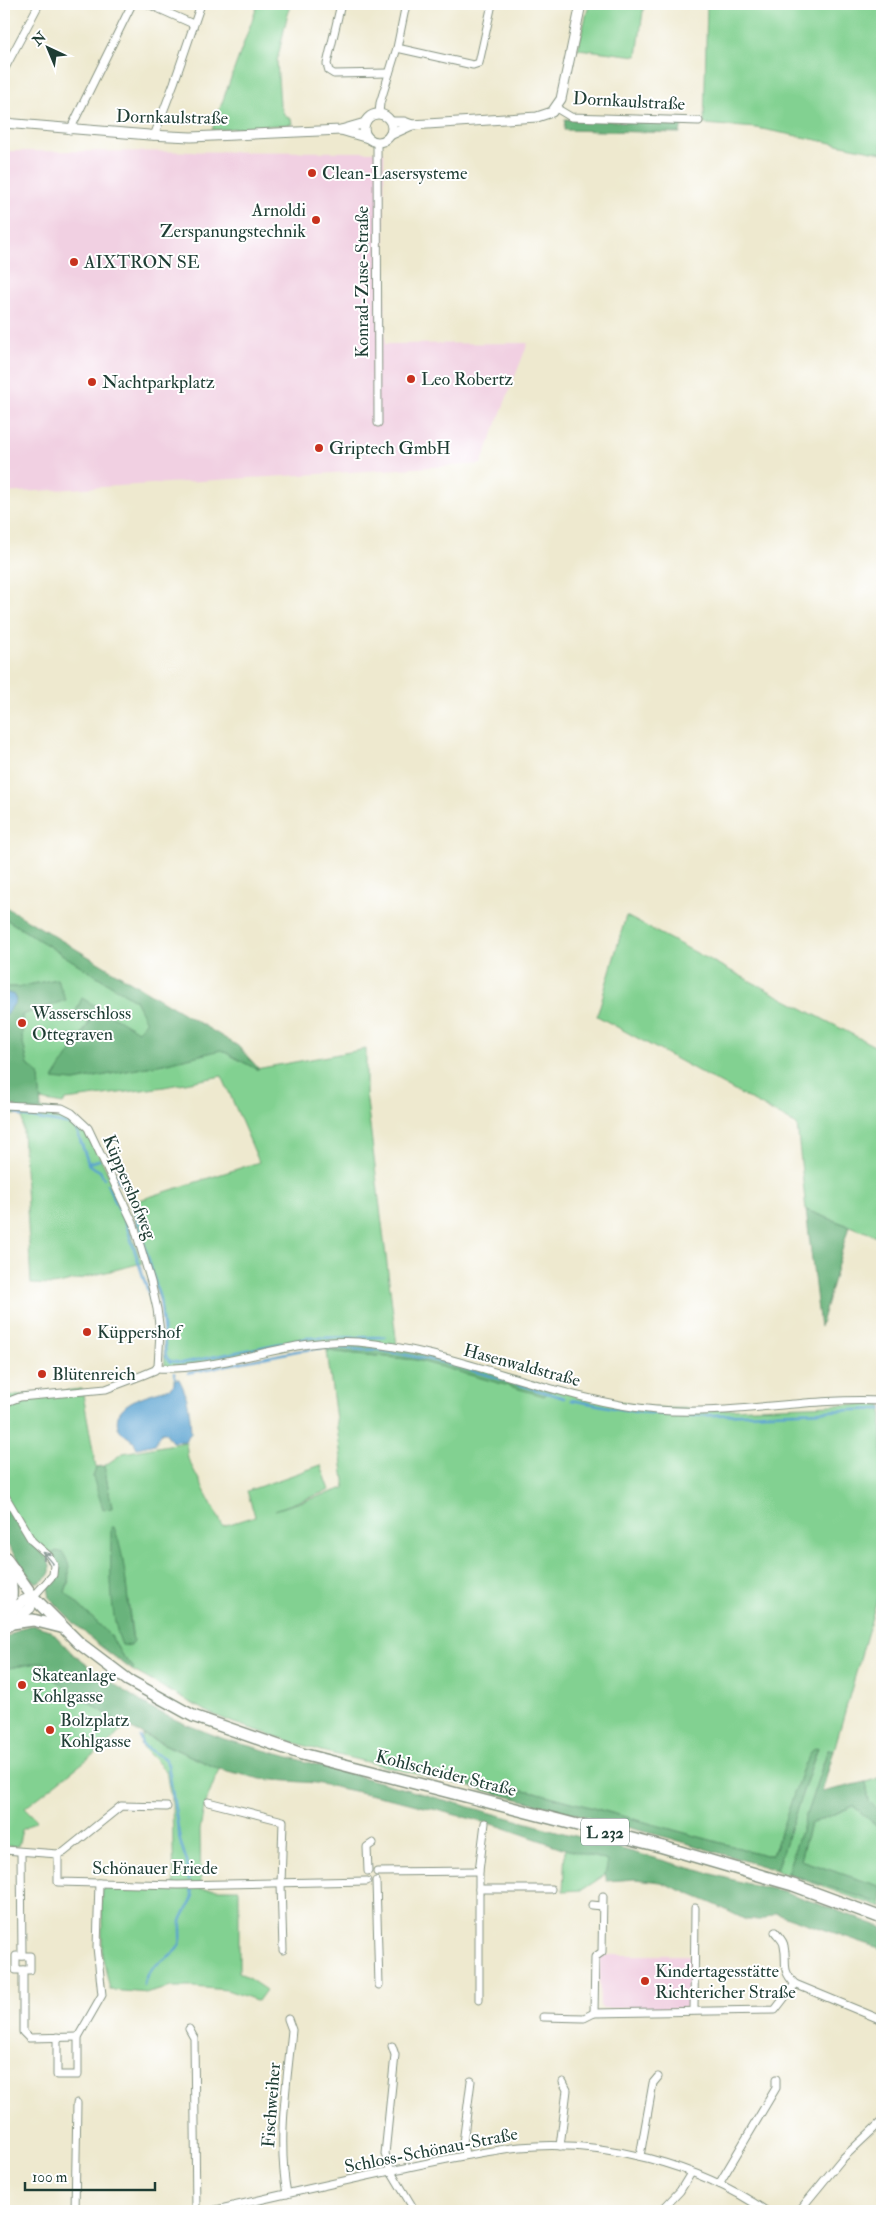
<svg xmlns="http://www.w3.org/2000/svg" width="886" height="2215" viewBox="0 0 886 2215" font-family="'IM FELL Double Pica',serif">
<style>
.built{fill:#f1d0e2}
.green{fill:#82d191;stroke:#508762;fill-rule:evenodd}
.forest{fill:#69b37b;stroke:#447858}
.water{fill:#59a2d0;stroke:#3c7082}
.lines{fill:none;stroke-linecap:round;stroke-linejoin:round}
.stream{stroke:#59a2d0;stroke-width:2.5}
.minor-casing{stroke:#869382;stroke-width:9}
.tertiary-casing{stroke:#869382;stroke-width:11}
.secondary-casing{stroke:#869382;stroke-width:12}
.primary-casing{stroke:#869382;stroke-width:14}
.minor{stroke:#fff;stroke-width:7}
.tertiary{stroke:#fff;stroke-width:9}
.secondary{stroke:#fff;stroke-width:10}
.primary{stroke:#fff;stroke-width:11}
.oneway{stroke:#8f9e9a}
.poi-dot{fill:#c8321e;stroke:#fff;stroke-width:2}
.labels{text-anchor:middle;stroke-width:4;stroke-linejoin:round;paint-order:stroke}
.shield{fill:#fff;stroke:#627771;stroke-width:1}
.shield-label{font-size:16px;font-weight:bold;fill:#1f3d34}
.street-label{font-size:18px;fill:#1f3d34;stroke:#fff}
.poi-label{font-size:18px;fill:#1f3d34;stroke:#fff;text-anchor:start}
</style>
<rect width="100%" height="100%" fill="#fff"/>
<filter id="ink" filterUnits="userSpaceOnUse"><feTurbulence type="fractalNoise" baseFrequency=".02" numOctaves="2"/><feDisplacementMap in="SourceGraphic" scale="10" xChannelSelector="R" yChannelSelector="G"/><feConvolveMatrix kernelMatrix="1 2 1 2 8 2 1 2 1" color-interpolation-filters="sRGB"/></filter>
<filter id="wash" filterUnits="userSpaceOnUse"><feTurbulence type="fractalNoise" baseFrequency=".0096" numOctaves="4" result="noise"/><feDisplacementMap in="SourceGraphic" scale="20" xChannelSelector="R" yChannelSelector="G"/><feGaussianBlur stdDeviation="1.12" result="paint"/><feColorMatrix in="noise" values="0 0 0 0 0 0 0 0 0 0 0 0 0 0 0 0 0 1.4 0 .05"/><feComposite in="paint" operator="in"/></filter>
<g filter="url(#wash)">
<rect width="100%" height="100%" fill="#eee9cf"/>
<g class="built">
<path d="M4,151L384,152L385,344L528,343L481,464L4,493Z"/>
<path d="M605,1955H690V2005L685,2008H603L600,2006L599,1958Z"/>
</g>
<g class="green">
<path d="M258,4H290L277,61L280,105L285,116L291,119L292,124L212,130Z"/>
<path d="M589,4H644L637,56L578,49Z"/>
<path d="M707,4H882V153L757,128L704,124Z"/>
<path d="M626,916L882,1050V1238L806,1210L797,1125L597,1016Z"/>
<path d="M4,918L135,1000L147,1022L138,1031L90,1021L54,1079L74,1081L163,1064L221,1050L256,1069L366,1049V1093L397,1346L317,1343L165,1369L162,1310L130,1203L259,1162L222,1076L164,1087L66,1100L63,1104L40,1100L39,1074L28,1065L22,1038V1015L65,1000L57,979L18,987H4Z"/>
<path d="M47,1109C56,1111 64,1113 72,1119C103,1144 128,1224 142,1263L63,1283L52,1285L31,1284L22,1111Z"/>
<path d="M327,1351L417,1360L472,1375L554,1388L591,1398L657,1408L728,1409L882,1403V1582L834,1750L828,1749L787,1873L882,1904V1908L776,1870L818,1748L804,1765L775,1849L771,1855H765L535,1792L474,1781L471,1787L321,1751L234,1723L209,1713L132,1670L134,1668L121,1654L111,1636L65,1592L69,1581L52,1556L49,1562L26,1537L4,1500V1401L10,1396L82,1389L96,1467L93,1477L112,1507L104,1466L123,1453L186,1442L188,1459L223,1526L255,1516L247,1491L321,1465L330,1490L275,1510L345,1488ZM124,1568L133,1641L122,1645L115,1618L112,1588Z"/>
<path d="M44,1662L47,1675L125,1726L112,1740L25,1808L37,1820L22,1830L18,1846H5L4,1705L6,1703C2,1691 3,1680 8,1668Z"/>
<path d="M143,1735L219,1769L204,1808L200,1830L201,1889H239V1972L266,1990L258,2001L227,1990L194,1987H172L148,1993L110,1990L102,1954V1888H174L172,1805L166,1771L140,1745Z"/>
<path d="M882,1777V1814L869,1801L866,1782Z"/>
<path d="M854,1806L882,1830V1887L800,1860L810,1824Z"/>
<path d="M565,1849L609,1861L605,1875L582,1890L563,1891Z"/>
</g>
<g class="forest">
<path d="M565,119L682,124L680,133L564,130Z"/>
<path d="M4,906L238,1046L259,1069H256L221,1050L163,1064L74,1081L53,1079L90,1022L74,1015L82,998L138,1031L146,1022L135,1000L4,918Z"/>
<path d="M57,979L66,1000L22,1015V1038L28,1065L39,1074L41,1109L21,1111L15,1115L4,1113V1018L16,1001L14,995L4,992V987H18Z"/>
<path d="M806,1210L849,1226L820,1327Z"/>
<path d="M326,1343L397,1346L554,1388L544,1396L417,1360L327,1351Z"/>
<path d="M104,1466L112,1508L103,1509L93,1477L96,1467Z"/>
<path d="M4,1500C14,1519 24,1535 39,1551C43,1556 49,1560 50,1566C52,1575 45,1580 37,1583L31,1579L4,1540Z"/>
<path d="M111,1527H114C128,1563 126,1603 133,1641L131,1646L122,1645C108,1614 111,1561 111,1527Z"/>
<path d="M57,1551L63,1553C72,1567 70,1576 65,1592L111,1636L121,1654L134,1668L132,1670L95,1642L73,1622L50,1598L48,1587C64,1568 55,1572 52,1553Z"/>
<path d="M33,1625L50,1630L73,1654L96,1672L152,1709L185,1724L224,1739L748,1884L783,1891L882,1927V1949L776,1913L761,1920H746L716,1905L661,1882L635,1879L607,1881L605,1875L608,1861L565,1849L499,1826L401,1801L316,1783L261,1779L219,1769L125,1726L47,1675L44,1662L8,1668L4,1678V1639L21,1628Z"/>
<path d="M818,1747L776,1870L669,1838L471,1787L473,1781L535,1792L765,1855H771L775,1849L804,1765L813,1749Z"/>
<path d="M828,1749L834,1750L822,1792L866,1782L869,1801L882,1814V1830L853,1806L810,1824L800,1860L882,1887V1904L787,1873Z"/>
</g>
<g class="water">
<path d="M4,992L14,995L16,1001L4,1018Z"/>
<path d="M174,1379H179C189,1397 190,1414 191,1433L185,1441L172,1442L165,1432H162L155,1444L137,1448C133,1437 123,1437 118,1427C111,1401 152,1394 170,1388L174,1384Z"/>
</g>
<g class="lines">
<g class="stream">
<path d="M4,1098L8,1103"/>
<path d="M11,1109L21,1116L72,1125L76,1128L89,1165L100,1171L104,1178"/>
<path d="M107,1159L135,1212L160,1299L166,1356L170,1362"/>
<path d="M88,1163L99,1160"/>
<path d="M107,1184L126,1224L152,1304"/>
<path d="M153,1308L156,1328"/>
<path d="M170,1361L182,1363L307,1338L385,1337"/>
<path d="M174,1373L175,1377"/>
<path d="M188,1373L297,1351L332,1347L364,1350L375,1349L447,1363L564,1398"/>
<path d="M571,1400L636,1412L687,1416L882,1409"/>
<path d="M140,1737L142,1745L165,1759L168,1765L180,1841L187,1862L189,1880"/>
<path d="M144,1985C146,1965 166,1962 177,1949C184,1941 180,1931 181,1922C183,1912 191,1906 193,1897L191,1889"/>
</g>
</g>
</g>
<g filter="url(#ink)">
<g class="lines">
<g class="minor-casing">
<g id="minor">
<path d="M148,4L193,24"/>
<path d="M341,4L327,64L329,71L334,74L389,73"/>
<path d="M397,48L473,65L479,63L492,4"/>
<path d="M4,70L39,4"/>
<path d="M556,108L571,117L699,121"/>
<path d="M379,114L380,103L397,48L406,4"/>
<path d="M70,130L132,4"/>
<path d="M154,136L174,83L201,4"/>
<path d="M377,142L378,423"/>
<path d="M4,1105L62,1108L72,1113L88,1128L134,1225L151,1282L157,1309L160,1332L158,1366L155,1370L143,1375L106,1389L20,1397L4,1403"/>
<path d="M157,1368C225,1371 290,1337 358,1342C459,1351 554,1400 656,1410C731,1416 807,1397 882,1401"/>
<path d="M4,1494L32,1541L49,1556L54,1565L53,1575L33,1597"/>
<path d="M208,1802L283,1821L281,1884L283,1950"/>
<path d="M4,1850L58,1854L64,1852L121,1806L167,1807"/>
<path d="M21,1852L22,1956H16V1970H23"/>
<path d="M58,1854V1882L178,1885L367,1881"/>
<path d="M368,1871L367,1847L373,1843"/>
<path d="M377,1872L479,1871"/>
<path d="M376,1881L379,1985"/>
<path d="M479,1889H551"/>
<path d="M592,1905L602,1906"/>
<path d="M775,1932C778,1936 784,1941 784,1946C788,1963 780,1969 795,1984"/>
<path d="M22,1956H30V1970H23V2032L29,2038L78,2037"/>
<path d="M479,2000V1871L485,1823"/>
<path d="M694,2010L695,1908"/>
<path d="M594,2013L595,1957L602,1952L603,1896"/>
<path d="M543,2017L584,2018L594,2013L775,2010L795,1984L882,2020"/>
<path d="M189,2029L194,2038L196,2211"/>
<path d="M57,2037V2075H78V2037L102,1995L97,1947L99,1883"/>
<path d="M392,2046L395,2055L385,2154L391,2171L415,2211"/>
<path d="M560,2146L567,2090L563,2082"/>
<path d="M465,2155L463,2143L471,2081"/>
<path d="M640,2156L653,2083L658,2077"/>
<path d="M719,2184L776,2088V2079"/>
<path d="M287,2194C277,2140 287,2084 292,2030L288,2019"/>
<path d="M75,2211L77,2103"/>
<path d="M212,2211C271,2197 330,2184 390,2171C433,2162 476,2152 520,2147C602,2139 698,2164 766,2211"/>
<path d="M661,2211L680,2191L691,2173"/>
<path d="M799,2211L841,2160L882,2121"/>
</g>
</g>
<g class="tertiary-casing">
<g id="tertiary">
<circle cx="378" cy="128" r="14"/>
<path d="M391,122H404L412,125L537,117L552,112L561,99L581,4"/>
<path d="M4,123L149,135L191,137L341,130L365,123"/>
<path d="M341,130L368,138"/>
<path d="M390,135L412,125"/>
</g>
</g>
<g class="secondary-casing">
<g id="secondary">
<path d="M6,1617L23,1601L33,1597"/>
<path d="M4,1630L30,1608L33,1597"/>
</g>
</g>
<g class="primary-casing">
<g id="primary">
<path d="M4,1556L33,1597L79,1643L128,1680L193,1716L302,1754L663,1847L793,1885L882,1918"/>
<path d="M7,1616C14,1599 11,1584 8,1566"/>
<path d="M12,1623L33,1620L61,1627"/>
</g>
</g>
<use href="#minor" class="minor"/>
<use href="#tertiary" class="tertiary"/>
<use href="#secondary" class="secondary"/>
<use href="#primary" class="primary"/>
</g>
<defs><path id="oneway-shaft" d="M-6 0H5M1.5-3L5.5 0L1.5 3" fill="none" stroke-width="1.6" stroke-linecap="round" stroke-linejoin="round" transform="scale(1.25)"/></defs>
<use class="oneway" href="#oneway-shaft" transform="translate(48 1558) rotate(-130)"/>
</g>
<g class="poi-dot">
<circle cx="312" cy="173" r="5"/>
<circle cx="316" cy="220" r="5"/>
<circle cx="74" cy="262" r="5"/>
<circle cx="411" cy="379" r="5"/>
<circle cx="92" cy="382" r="5"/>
<circle cx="319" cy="448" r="5"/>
<circle cx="22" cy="1023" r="5"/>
<circle cx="87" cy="1332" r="5"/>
<circle cx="42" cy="1374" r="5"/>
<circle cx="22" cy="1685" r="5"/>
<circle cx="50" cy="1730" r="5"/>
<circle cx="645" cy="1981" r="5"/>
</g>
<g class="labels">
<rect class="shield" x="581" y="1818.5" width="48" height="27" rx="4"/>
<g class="shield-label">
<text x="605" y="1838">L 232</text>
</g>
<g class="street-label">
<text transform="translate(629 101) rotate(3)" y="6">Dornkaulstraße</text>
<text transform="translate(172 117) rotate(1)" y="6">Dornkaulstraße</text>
<text transform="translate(362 282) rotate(-90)" y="6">Konrad-Zuse-Straße</text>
<text transform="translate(130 1187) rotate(67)" y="6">Küppershofweg</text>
<text transform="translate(522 1365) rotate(15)" y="6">Hasenwaldstraße</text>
<text transform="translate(446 1773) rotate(14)" y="6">Kohlscheider Straße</text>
<text x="155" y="1874">Schönauer Friede</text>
<text transform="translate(271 2105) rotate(-86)" y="6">Fischweiher</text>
<text transform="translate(431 2150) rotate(-11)" y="6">Schloss-Schönau-Straße</text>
</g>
<g class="poi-label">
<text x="322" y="179">Clean-Lasersysteme</text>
<text x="306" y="216" text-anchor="end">Arnoldi<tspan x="306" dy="21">Zerspanungstechnik</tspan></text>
<text x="84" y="268">AIXTRON SE</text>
<text x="421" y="385">Leo Robertz</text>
<text x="102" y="388">Nachtparkplatz</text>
<text x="329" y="454">Griptech GmbH</text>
<text x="32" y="1019">Wasserschloss<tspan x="32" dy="21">Ottegraven</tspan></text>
<text x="97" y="1338">Küppershof</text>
<text x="52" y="1380">Blütenreich</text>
<text x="32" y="1681">Skateanlage<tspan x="32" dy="21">Kohlgasse</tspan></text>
<text x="60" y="1726">Bolzplatz<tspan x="60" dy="21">Kohlgasse</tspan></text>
<text x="655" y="1977">Kindertagesstätte<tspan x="655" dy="21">Richtericher Straße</tspan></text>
</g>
</g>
<rect width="886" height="2215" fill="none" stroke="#fff" stroke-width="20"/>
<g transform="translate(48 48) rotate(316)" stroke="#ffffff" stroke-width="4" paint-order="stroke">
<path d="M0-4L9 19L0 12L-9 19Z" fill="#1f3d34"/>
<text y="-8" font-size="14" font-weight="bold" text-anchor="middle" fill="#1f3d34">N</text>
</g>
<path d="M25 2182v8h130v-8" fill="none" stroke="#1f3d34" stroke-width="2.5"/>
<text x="32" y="2182" font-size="15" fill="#1f3d34" stroke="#ffffff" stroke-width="4" paint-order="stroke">100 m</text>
</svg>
